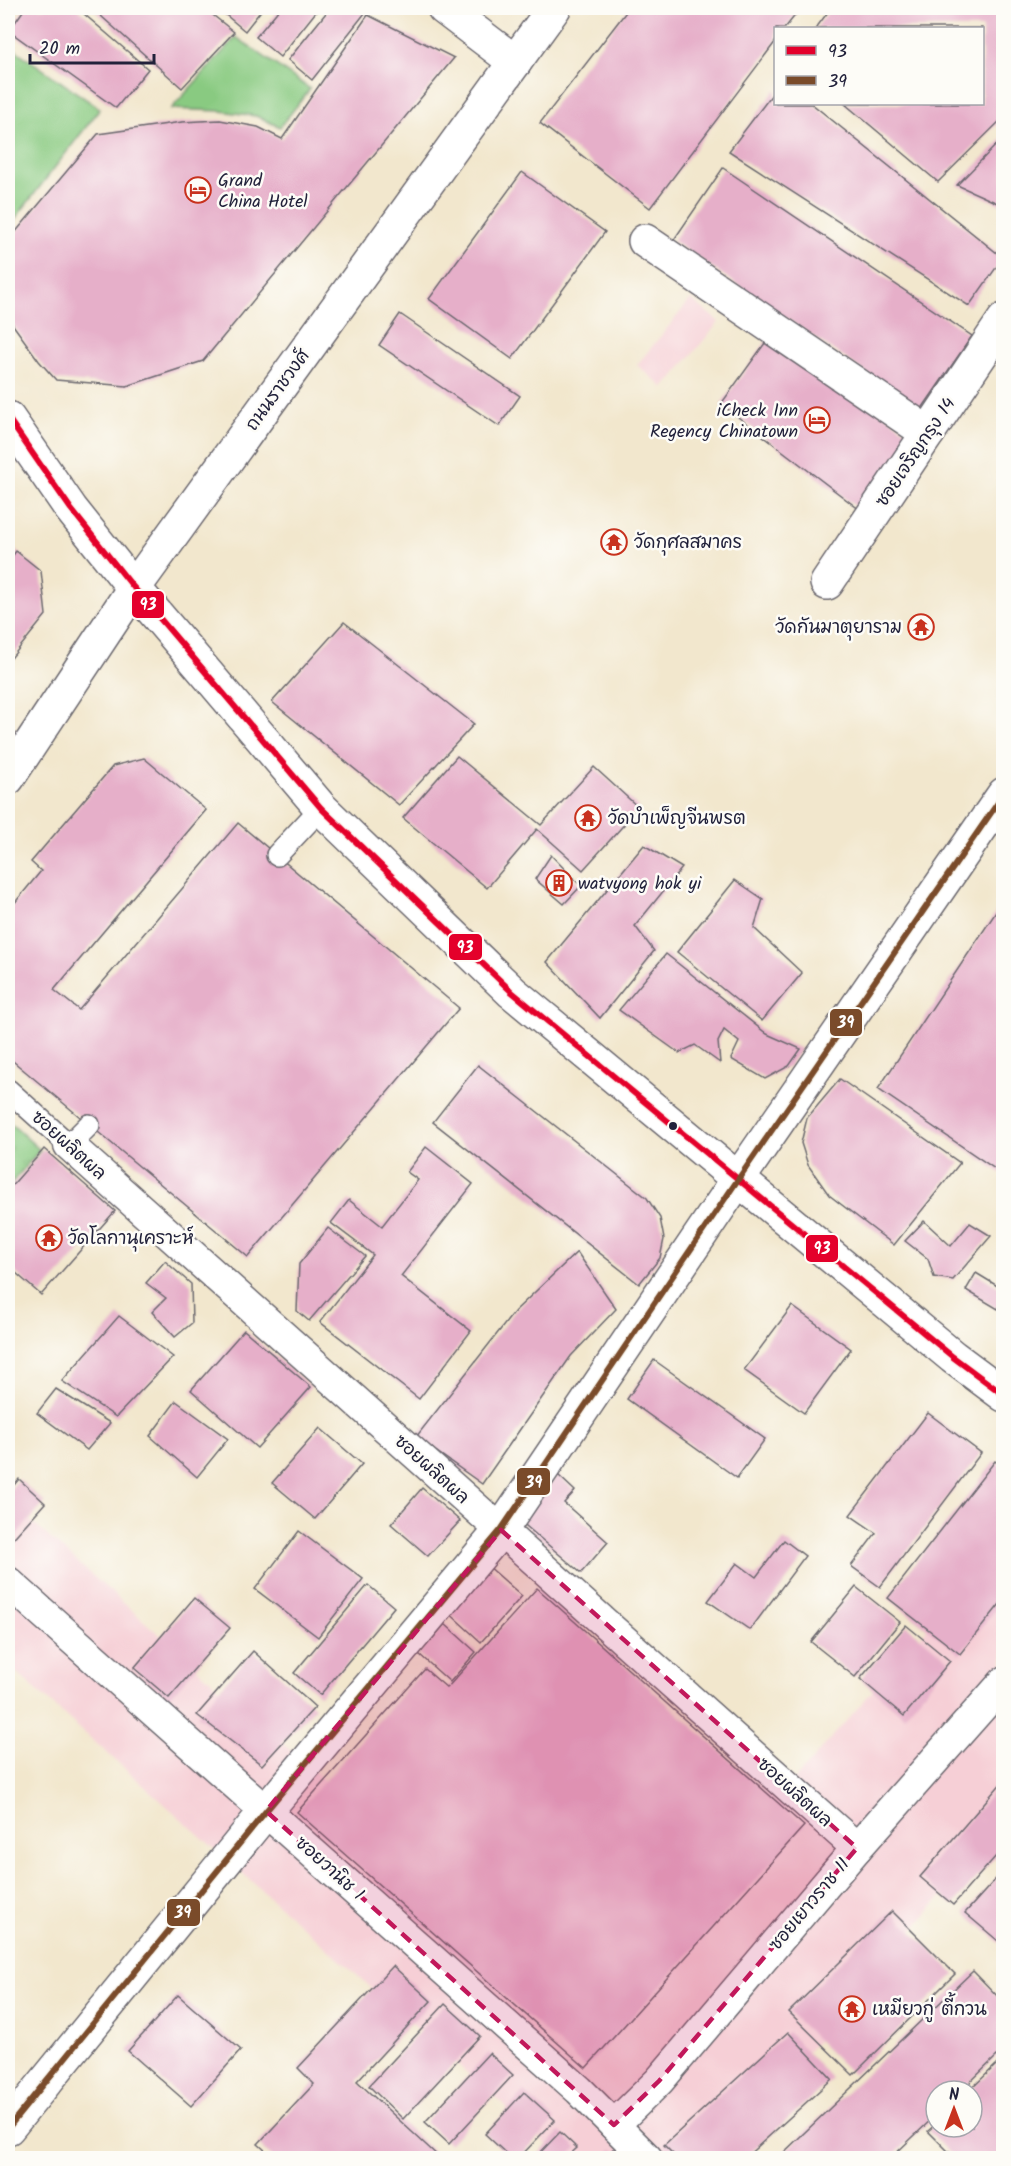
<svg xmlns="http://www.w3.org/2000/svg" width="1011" height="2166" viewBox="0 0 1011 2166" font-family="Kalam,'Playpen Sans Thai',sans-serif">
<style>
.built{fill:#f6cfd6}
.green{fill:#89ca81;stroke:#56765e;stroke-width:1.5}
.park{fill:url(#park-tufts);stroke:#56765e;stroke-width:1.5}
.building{fill:#e6afc9}
.lines{fill:none;stroke-linecap:round;stroke-linejoin:round}
.service-casing{stroke:#6b676e;stroke-width:24}
.pedestrian-casing{stroke:#6b676e;stroke-width:33}
.minor-casing{stroke:#6b676e;stroke-width:36}
.tertiary-casing{stroke:#6b676e;stroke-width:36}
.primary-casing{stroke:#6b676e;stroke-width:36}
.service{stroke:#fff;stroke-width:21}
.pedestrian{stroke:#fff;stroke-width:30}
.minor{stroke:#fff;stroke-width:33}
.tertiary{stroke:#fff;stroke-width:33}
.primary{stroke:#fff;stroke-width:33}
.bus-1-casing{stroke:#fdfcf7;stroke-width:10}
.bus-2-casing{stroke:#fdfcf7;stroke-width:10}
.bus-1{stroke:#e4002b;stroke-width:6}
.bus-2{stroke:#7a4b2a;stroke-width:6}
.marked{fill:#c2185b;fill-opacity:0.2;stroke:#c2185b;stroke-width:4.5;stroke-dasharray:12 8;stroke-linejoin:round}
.bus-dot{fill:#22223b;stroke:#fdfcf7;stroke-width:2}
.labels{text-anchor:middle;stroke-width:5;stroke-linejoin:round;paint-order:stroke}
.poi-label{font-size:18px;fill:#22223b;stroke:#fdfcf7;text-anchor:start}
.street-label{font-size:18px;fill:#22223b;stroke:#fdfcf7}
.line-badge{stroke:#fdfcf7;stroke-width:2}
.badge-label{font-size:16px;text-anchor:middle;font-weight:bold;fill:#fff}
</style>
<defs>
<pattern id="park-tufts" width="24" height="20" patternUnits="userSpaceOnUse" patternTransform="scale(1.5)"><rect width="24" height="20" fill="#89ca81"/><path d="M3 7l-1-3M5 7V3M7 7l1-3M15 17l-1-3M17 17v-4M19 17l1-3" fill="none" stroke="#76ad70"/></pattern>
</defs>
<rect width="100%" height="100%" fill="#fdfcf7"/>
<filter id="ink" filterUnits="userSpaceOnUse"><feTurbulence type="fractalNoise" baseFrequency=".0167" numOctaves="2"/><feDisplacementMap in="SourceGraphic" scale="12" xChannelSelector="R" yChannelSelector="G"/><feConvolveMatrix kernelMatrix="1 2 1 2 8 2 1 2 1" color-interpolation-filters="sRGB"/></filter>
<filter id="wash" filterUnits="userSpaceOnUse"><feTurbulence type="fractalNoise" baseFrequency=".008" numOctaves="4" result="noise"/><feDisplacementMap in="SourceGraphic" scale="24" xChannelSelector="R" yChannelSelector="G"/><feGaussianBlur stdDeviation="1.35" result="paint"/><feColorMatrix in="noise" values="0 0 0 0 0 0 0 0 0 0 0 0 0 0 0 0 0 1.4 0 .05"/><feComposite in="paint" operator="in"/></filter>
<g filter="url(#wash)">
<rect width="100%" height="100%" fill="#f2e7cd"/>
<g class="built">
<path d="M691,299L719,322L664,388L637,365Z"/>
<path d="M8,1501L591,2016L784,1792L1003,1542V1825L723,2150L730,2158H560L537,2135L8,1665Z"/>
</g>
<g class="green">
<path d="M236,37L310,89L280,127L256,116L221,111L171,109Z"/>
<path d="M8,45L100,109L8,228Z"/>
</g>
<path class="park" d="M8,1121L40,1150L8,1187Z"/>
<g id="blocks">
<g class="building">
<path d="M25,8H77L148,69L116,108L9,31Z"/>
<path d="M92,8H204L234,32L182,88Z"/>
<path d="M224,8H263L245,31L221,11Z"/>
<path d="M280,8H319L280,57L256,37Z"/>
<path d="M330,8H369L312,80L288,60Z"/>
<path d="M629,8H801L785,28H776V41L650,208L540,123Z"/>
<path d="M831,8H1004V117L938,182L845,104H982V28H816Z"/>
<path d="M368,15L454,58L203,361L127,386L56,380L39,361L8,318V241L98,134L182,122L220,120L258,127L282,139Z"/>
<path d="M776,89V104H812L1003,258L969,306L729,151Z"/>
<path d="M1004,137V206L957,185Z"/>
<path d="M723,168L972,336L921,410L673,241Z"/>
<path d="M522,172L605,232L512,359L429,299Z"/>
<path d="M400,314L520,396L499,426L379,345Z"/>
<path d="M773,332L913,436L868,516L721,404Z"/>
<path d="M16,551L41,571L46,615L8,662V562Z"/>
<path d="M344,622L474,724L399,805L272,702Z"/>
<path d="M457,756L541,825L594,767L639,808L583,870L537,829L487,888L403,818Z"/>
<path d="M144,758L206,810L54,990L79,1010L238,823L459,1008L248,1257L8,1057V911L41,871L31,862L113,766Z"/>
<path d="M644,845L682,868L635,926L654,951L600,1018L547,962Z"/>
<path d="M551,855L581,886L564,904L535,879Z"/>
<path d="M735,880L763,899L754,928L802,973L762,1021L677,952Z"/>
<path d="M1004,900V1175L878,1089Z"/>
<path d="M666,954L767,1034L801,1049L789,1066L765,1079L731,1059L739,1042L724,1030L718,1042L720,1063L695,1045L679,1053L619,1010Z"/>
<path d="M478,1065L647,1198L660,1218L664,1239L660,1258L639,1284L433,1122Z"/>
<path d="M840,1079L960,1163L894,1245L829,1195L808,1165L801,1143L807,1118Z"/>
<path d="M426,1147L473,1184L401,1276L471,1331L419,1399L320,1322L373,1255L331,1223L349,1200L382,1226L418,1180L407,1172Z"/>
<path d="M44,1149L115,1211L41,1295L8,1266V1190Z"/>
<path d="M924,1221L951,1246L970,1223L991,1236L953,1280L934,1277L928,1259L905,1241Z"/>
<path d="M328,1228L365,1256L309,1321L297,1311L299,1264Z"/>
<path d="M577,1252L616,1309L571,1356L482,1484L416,1437L515,1311Z"/>
<path d="M165,1261L191,1284L192,1323L175,1337L152,1312L166,1298L146,1283Z"/>
<path d="M976,1273L1004,1290V1300L998,1309L966,1290Z"/>
<path d="M792,1306L851,1349L804,1413L744,1370Z"/>
<path d="M119,1316L173,1357L116,1417L62,1381Z"/>
<path d="M244,1330L311,1387L257,1448L191,1390Z"/>
<path d="M654,1360L765,1439L737,1478L627,1399Z"/>
<path d="M56,1389L110,1423L87,1450L37,1413Z"/>
<path d="M176,1401L228,1439L197,1477L150,1436Z"/>
<path d="M928,1413L981,1453L880,1587L851,1566L876,1533L850,1515Z"/>
<path d="M320,1428L362,1464L315,1519L272,1483Z"/>
<path d="M995,1461L1004,1468V1599L960,1654L888,1598Z"/>
<path d="M558,1475L575,1491L564,1503L608,1542L581,1573L519,1520Z"/>
<path d="M19,1479L45,1503L8,1544V1492Z"/>
<path d="M422,1488L460,1521L428,1556L391,1524Z"/>
<path d="M299,1531L363,1579L318,1637L255,1589Z"/>
<path d="M784,1540L805,1556L750,1630L708,1601L737,1563L756,1577Z"/>
<path d="M487,1565L522,1596L481,1642L446,1610Z"/>
<path d="M368,1585L394,1607L320,1695L294,1673Z"/>
<path d="M856,1587L900,1622L855,1677L811,1642Z"/>
<path d="M537,1588L804,1826L586,2068L297,1812L425,1669L447,1688Z"/>
<path d="M194,1598L230,1628L169,1698L134,1668Z"/>
<path d="M445,1624L476,1652L450,1682L419,1654Z"/>
<path d="M906,1625L950,1661L904,1716L860,1679Z"/>
<path d="M253,1651L315,1707L262,1765L197,1715Z"/>
<path d="M1004,1780V1847L953,1905L920,1877Z"/>
<path d="M1004,1870V1946L965,1913Z"/>
<path d="M892,1911L955,1974L853,2075L789,2012Z"/>
<path d="M393,1966L431,2001L357,2081L439,2157L437,2158H274L258,2144L314,2084L298,2068Z"/>
<path d="M973,1971L1004,2003V2059L999,2054L961,2091H936V2115L891,2158H778Z"/>
<path d="M178,1995L241,2050L191,2106L128,2051Z"/>
<path d="M445,2004L480,2036L403,2119L369,2086Z"/>
<path d="M788,2032L832,2079L745,2158H677L664,2145Z"/>
<path d="M489,2053L513,2075L449,2144L425,2122Z"/>
<path d="M997,2064L1004,2071V2158H955L928,2131L936,2124V2127H972V2091H969Z"/>
<path d="M524,2092L555,2120L519,2158H511L485,2134Z"/>
<path d="M560,2132L577,2148L566,2158H535Z"/>
<path d="M613,2149L622,2158H603Z"/>
</g>
</g>
</g>
<g filter="url(#ink)">
<use href="#blocks" fill-opacity="0" stroke="#6b676e" stroke-width="1.5"/>
<g class="lines">
<g class="service-casing">
<g id="service">
<path d="M277,855L321,808"/>
<path d="M8,1090L69,1145L89,1125"/>
</g>
</g>
<g class="pedestrian-casing">
<g id="pedestrian">
<path d="M69,1145L857,1848"/>
<path d="M8,1582L579,2090L647,2158"/>
<path d="M614,2125L659,2081L857,1848L1004,1682"/>
</g>
</g>
<g class="minor-casing">
<g id="minor">
<path d="M444,8L515,62"/>
<path d="M645,241L928,433"/>
<path d="M827,583L1004,320"/>
<path d="M8,2128L266,1811L501,1530L739,1178L1004,794"/>
</g>
</g>
<g class="tertiary-casing">
<path id="tertiary" d="M8,778L134,588L554,8"/>
</g>
<g class="primary-casing">
<path id="primary" d="M8,418L71,509L134,588L321,808L512,992L953,1357L1004,1395"/>
</g>
<use href="#service" class="service"/>
<use href="#pedestrian" class="pedestrian"/>
<use href="#minor" class="minor"/>
<use href="#tertiary" class="tertiary"/>
<use href="#primary" class="primary"/>
<g class="bus-1-casing">
<path id="bus-1" d="M8,418L71,509L134,588L321,808L512,992L953,1357L1004,1395"/>
</g>
<g class="bus-2-casing">
<path id="bus-2" d="M8,2128L266,1811L501,1530L739,1178L1004,794"/>
</g>
<use href="#bus-1" class="bus-1"/>
<use href="#bus-2" class="bus-2"/>
</g>
</g>
<path class="marked" d="M501,1530L857,1848L659,2081L614,2125L266,1811Z"/>
<defs>
<g id="hotel-ring" transform="scale(1.35)"><circle r="9.5" fill="#fdfcf7" stroke="#c8321e" stroke-width="1.5"/><path d="M-6-4.5h1.5V1H6V5H4.5V3h-9V5H-6ZM-4 0a1.8 1.8 0 1 1 3.6 0ZM.5 0V-2.5h3Q6-2.5 6 0Z" fill="#c8321e"/></g>
<g id="temple-ring" transform="scale(1.35)"><circle r="9.5" fill="#fdfcf7" stroke="#c8321e" stroke-width="1.5"/><path d="M0-6L5-2H3V0L6.5 2.5H4V6H1.5V3h-3V6H-4V2.5H-6.5L-3 0V-2H-5Z" fill="#c8321e"/></g>
<g id="building-ring" transform="scale(1.35)"><circle r="9.5" fill="#fdfcf7" stroke="#c8321e" stroke-width="1.5"/><path d="M-4-6H4V6H1V3H-1V6H-4ZM-2.5-4.3h1.7v1.8h-1.7ZM.8-4.3h1.7v1.8H.8ZM-2.5-1h1.7V.8h-1.7ZM.8-1h1.7V.8H.8Z" fill="#c8321e"/></g>
</defs>
<g fill-rule="evenodd">
<use href="#hotel-ring" x="198" y="190"/>
<use href="#hotel-ring" x="817" y="420"/>
<use href="#temple-ring" x="614" y="542"/>
<use href="#temple-ring" x="921" y="627"/>
<use href="#temple-ring" x="588" y="818"/>
<use href="#building-ring" x="559" y="883"/>
<use href="#temple-ring" x="49" y="1238"/>
<use href="#temple-ring" x="852" y="2009"/>
</g>
<circle class="bus-dot" cx="673" cy="1126" r="5"/>
<g class="labels">
<g class="poi-label">
<text x="218" y="186">Grand<tspan x="218" dy="21">China Hotel</tspan></text>
<text x="798" y="416" text-anchor="end">iCheck Inn<tspan x="798" dy="21">Regency Chinatown</tspan></text>
<text x="634" y="548">วัดกุศลสมาคร</text>
<text x="902" y="633" text-anchor="end">วัดกันมาตุยาราม</text>
<text x="608" y="824">วัดบำเพ็ญจีนพรต</text>
<text x="578" y="889">watvyong hok yi</text>
<text x="68" y="1244">วัดโลกานุเคราะห์</text>
<text x="872" y="2015">เหมียวกู่ ตี้กวน</text>
</g>
<g class="street-label">
<text transform="translate(277 390) rotate(-54)" y="6">ถนนราชวงศ์</text>
<text transform="translate(915 452) rotate(-56)" y="6">ซอยเจริญกรุง 14</text>
<text transform="translate(69 1145) rotate(42)" y="6">ซอยผลิตผล</text>
<text transform="translate(432 1469) rotate(42)" y="6">ซอยผลิตผล</text>
<text transform="translate(795 1792) rotate(42)" y="6">ซอยผลิตผล</text>
<text transform="translate(330 1868) rotate(42)" y="6">ซอยวานิช 1</text>
<text transform="translate(809 1904) rotate(-50)" y="6">ซอยเยาวราช 11</text>
</g>
</g>
<g class="line-badge">
<rect x="131" y="590" width="34" height="29" rx="6" fill="#e4002b"/>
<rect x="448" y="933" width="35" height="28" rx="6" fill="#e4002b"/>
<rect x="829" y="1008" width="34" height="29" rx="6" fill="#7a4b2a"/>
<rect x="805" y="1234" width="34" height="29" rx="6" fill="#e4002b"/>
<rect x="516" y="1467" width="35" height="29" rx="6" fill="#7a4b2a"/>
<rect x="166" y="1898" width="35" height="29" rx="6" fill="#7a4b2a"/>
</g>
<g class="badge-label">
<text x="148" y="610">93</text>
<text x="465" y="953">93</text>
<text x="846" y="1028">39</text>
<text x="822" y="1254">93</text>
<text x="534" y="1488">39</text>
<text x="183" y="1918">39</text>
</g>
<rect width="1011" height="2166" fill="none" stroke="#fdfcf7" stroke-width="30"/>
<rect x="774" y="27" width="210" height="78" fill="#fdfcf7" stroke="#a5a5ac" stroke-width="1.5"/>
<rect x="786" y="46" width="30" height="9" fill="#e4002b" stroke="#a5a5ac" stroke-width="1.5"/>
<text x="828" y="57" font-size="18" fill="#22223b">93</text>
<rect x="786" y="76" width="30" height="9" fill="#7a4b2a" stroke="#a5a5ac" stroke-width="1.5"/>
<text x="828" y="87" font-size="18" fill="#22223b">39</text>
<g transform="translate(954 2109)"><circle r="28" fill="#fdfcf7" stroke="#a5a5ac" stroke-width="1.5"/>
<path d="M0-4.5L10 22L0 15L-10 22Z" fill="#c8321e"/>
<text y="-9" font-size="16" font-weight="bold" text-anchor="middle" fill="#22223b">N</text>
</g>
<path d="M30 54v9h124v-9" fill="none" stroke="#22223b" stroke-width="3"/>
<text x="39" y="54" font-size="18" fill="#22223b" stroke="#fdfcf7" stroke-width="4.5" paint-order="stroke">20 m</text>
</svg>
